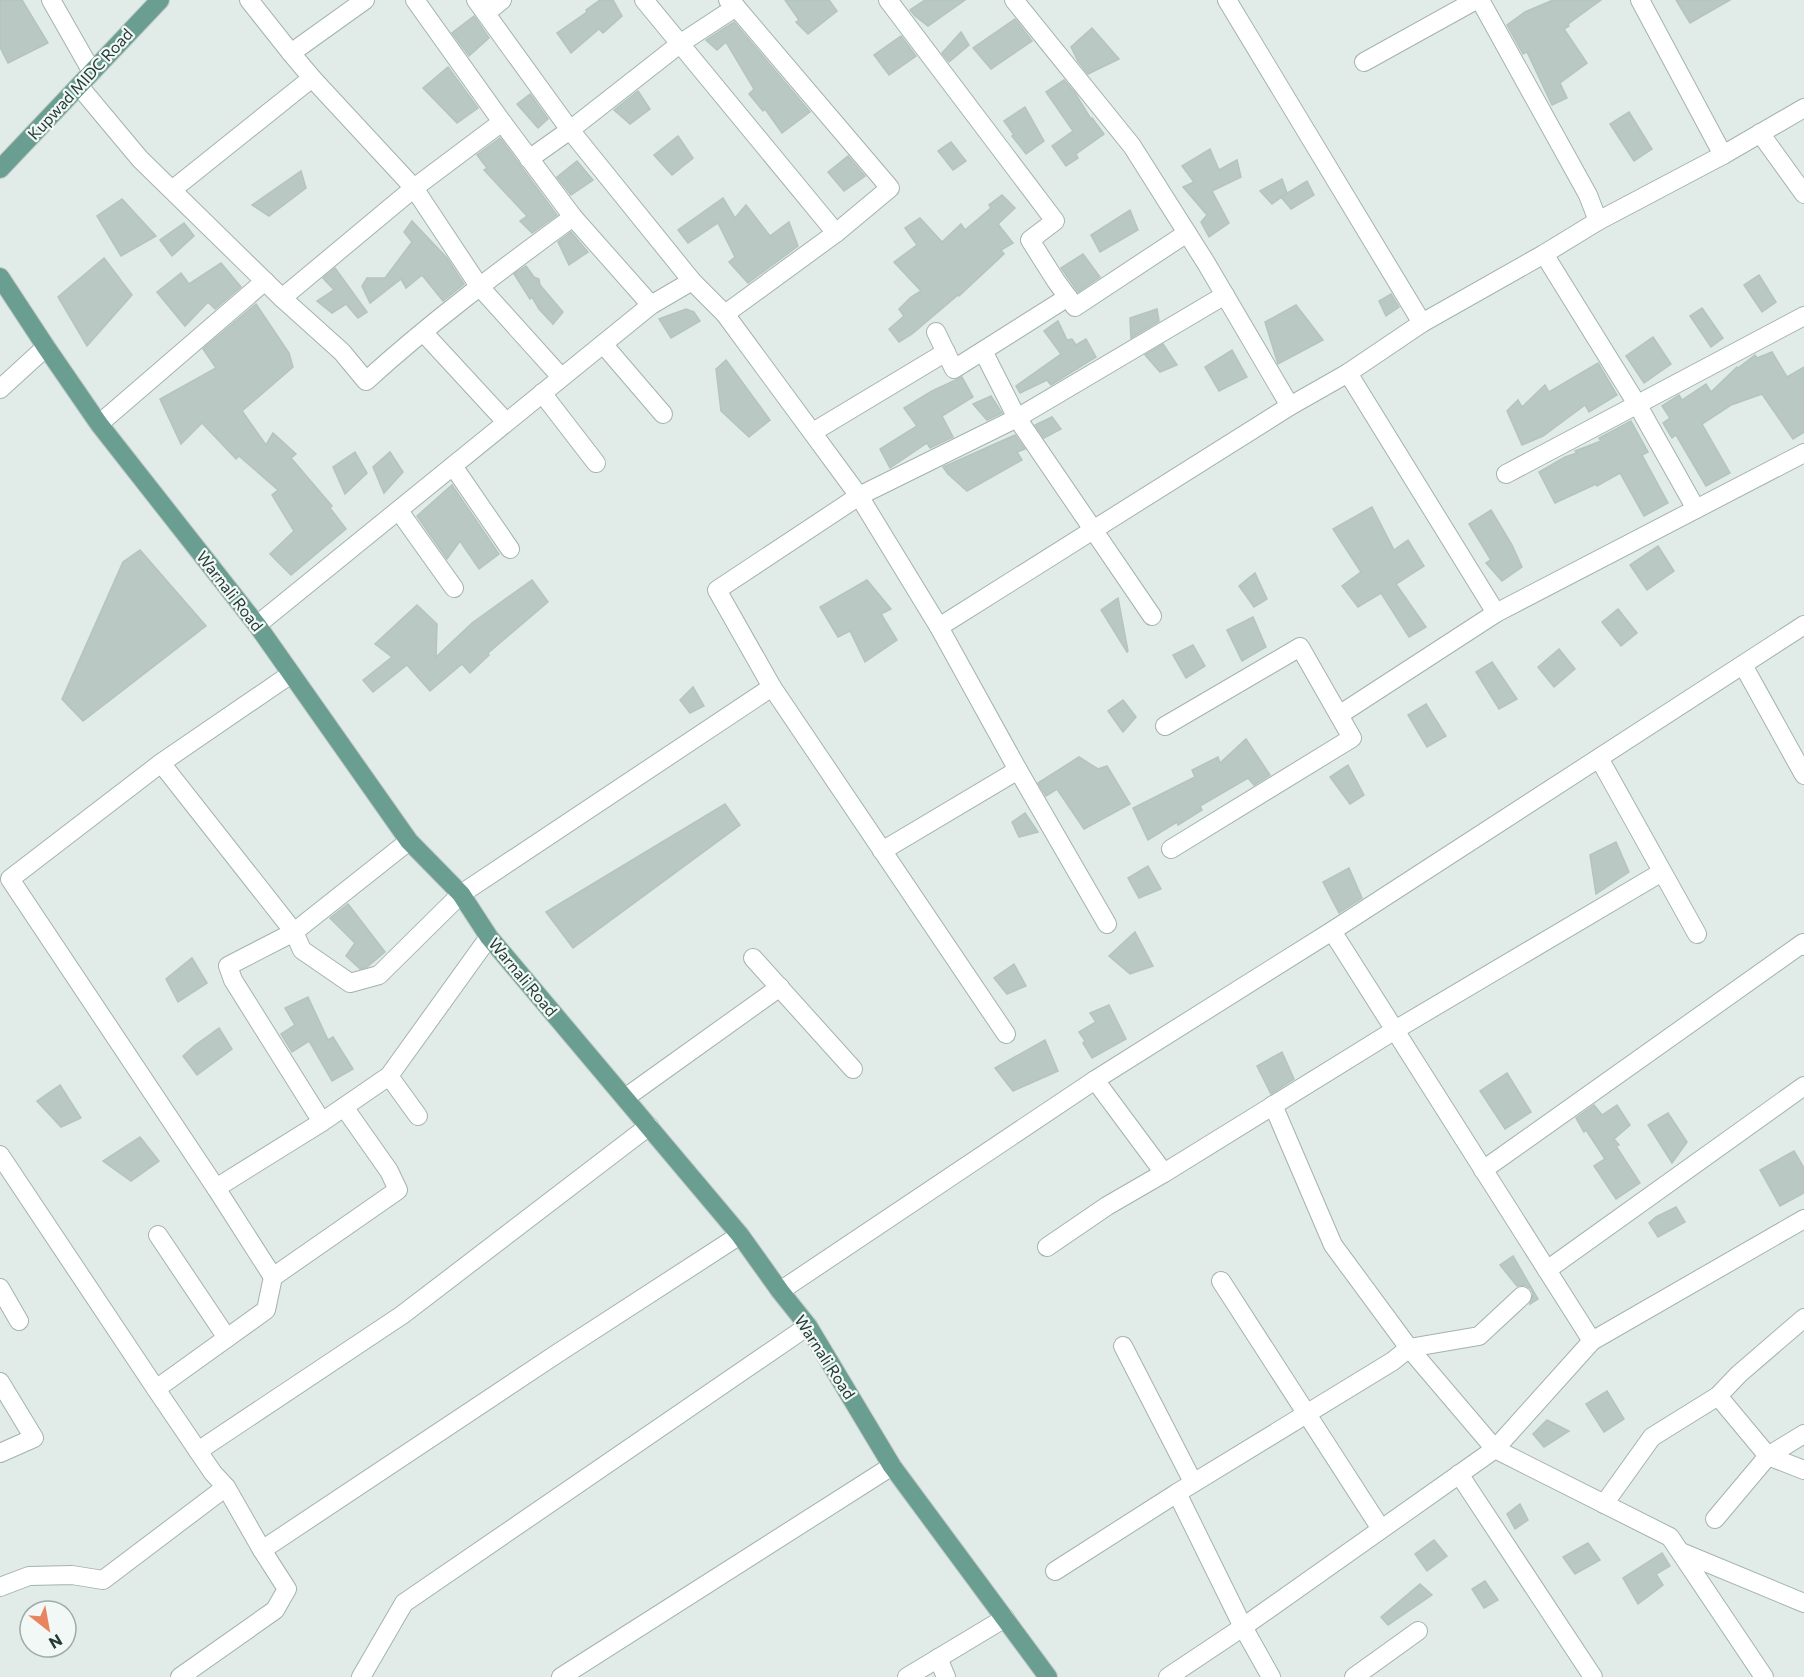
<svg xmlns="http://www.w3.org/2000/svg" width="1804" height="1677" viewBox="0 0 1804 1677" font-family="Commissioner,sans-serif">
<style>
.building{fill:#bac8c3;stroke:#b4c4be;stroke-width:1.5}
.lines{fill:none;stroke-linecap:round;stroke-linejoin:round}
.minor-casing{stroke:#a4b3ae;stroke-width:20}
.major-casing{stroke:#c1c8c6;stroke-width:20}
.minor{stroke:#fff;stroke-width:18}
.major{stroke:#699e91;stroke-width:18}
.labels{text-anchor:middle;stroke-width:4.5;stroke-linejoin:round;paint-order:stroke}
.street-label{font-size:16px;fill:#233b34;stroke:#f2f8f5}
</style>
<rect width="100%" height="100%" fill="#e1ebe7"/>
<g class="building">
<path d="M0,0H22L48,43L8,63L0,47Z"/>
<path d="M600,0H613L622,16L603,33L599,29L571,53L557,33L587,12L586,10Z"/>
<path d="M785,0H829L837,11L808,34L796,22L799,20Z"/>
<path d="M925,0H965L928,26L915,16L910,10Z"/>
<path d="M1553,0H1601L1568,24L1569,26L1564,29L1587,63L1560,83L1567,98L1552,105L1527,52L1523,54L1507,25L1525,12Z"/>
<path d="M1676,0H1730L1690,23Z"/>
<path d="M474,16L489,38L469,56L452,33Z"/>
<path d="M1015,19L1032,41L991,69L973,48Z"/>
<path d="M734,22L810,112L782,133L765,109L763,111L749,94L754,89L726,42L717,50L706,40Z"/>
<path d="M1092,28L1119,59L1088,74L1078,61L1071,47Z"/>
<path d="M961,32L969,45L949,62L942,53Z"/>
<path d="M901,36L916,56L889,75L874,55Z"/>
<path d="M448,67L478,108L457,123L423,88Z"/>
<path d="M1064,80L1075,93L1091,119L1092,118L1104,134L1076,154L1078,158L1066,166L1052,146L1073,131L1046,92Z"/>
<path d="M638,91L650,109L630,124L614,110Z"/>
<path d="M530,94L548,119L538,128L517,104Z"/>
<path d="M1025,107L1044,141L1026,154L1012,136L1014,135L1004,121Z"/>
<path d="M1629,112L1652,149L1634,161L1610,124Z"/>
<path d="M678,136L693,158L672,175L654,155Z"/>
<path d="M500,138L557,215L532,233L520,221L527,216L484,170L487,168L477,155Z"/>
<path d="M951,142L966,161L953,170L938,151Z"/>
<path d="M1210,149L1219,170L1237,160L1241,177L1212,191L1229,223L1209,237L1201,222L1207,215L1183,187L1194,182L1182,166Z"/>
<path d="M848,156L865,176L844,191L828,172Z"/>
<path d="M577,161L593,180L571,195L557,177Z"/>
<path d="M301,171L306,188L269,216L252,205Z"/>
<path d="M1282,179L1287,193L1272,204L1260,191Z"/>
<path d="M1307,181L1314,195L1291,209L1281,197Z"/>
<path d="M1002,195L1015,208L998,224L1013,243L1001,250L1004,254L959,296L958,295L912,334L899,342L889,329L904,316L899,309L911,297L921,291L894,262L917,245L905,228L920,218L942,242L961,224L965,230L991,208L989,205Z"/>
<path d="M723,198L735,218L746,205L770,236L789,222L798,246L748,283L729,262L735,257L718,223L688,243L678,230Z"/>
<path d="M122,199L156,236L121,256L97,216Z"/>
<path d="M1130,210L1138,230L1100,252L1091,235Z"/>
<path d="M412,221L447,258L464,284L443,301L422,275L406,288L401,279L370,303L362,286L367,278H385L412,242L404,232Z"/>
<path d="M184,223L194,236L172,256L160,240Z"/>
<path d="M571,232L588,252L569,265L558,242Z"/>
<path d="M1083,254L1100,277L1078,292L1061,268Z"/>
<path d="M104,258L132,295L87,346L58,297Z"/>
<path d="M221,263L241,287L215,309L208,302L185,326L157,292L181,273L189,284Z"/>
<path d="M526,266L534,277L539,279L540,285L563,312L553,324L539,309L532,297L530,299L514,274Z"/>
<path d="M335,268L367,312L358,318L346,304L332,313L317,301L334,290L323,278Z"/>
<path d="M1759,275L1776,302L1762,312L1744,285Z"/>
<path d="M1391,294L1399,307L1386,316L1379,301Z"/>
<path d="M256,304L289,353L293,367L242,411L266,445L273,433L296,454L291,458L332,506L330,508L346,529L291,575L270,554L294,531L272,495L278,490L239,456L236,459L202,423L181,444L160,399L216,368L203,349Z"/>
<path d="M1296,305L1323,340L1278,364L1265,322Z"/>
<path d="M1702,308L1723,338L1711,347L1690,316Z"/>
<path d="M686,309L694,312L700,321L671,338L659,319Z"/>
<path d="M1157,309L1159,321L1131,338L1130,318Z"/>
<path d="M1058,321L1067,340L1072,339L1076,345L1086,339L1096,357L1051,385L1047,380L1020,393L1016,386L1061,354L1044,331Z"/>
<path d="M1653,337L1671,364L1644,383L1626,356Z"/>
<path d="M1163,344L1177,365L1160,372L1145,355Z"/>
<path d="M1232,350L1247,377L1219,391L1205,367Z"/>
<path d="M1772,352L1787,377L1804,367V432L1793,439L1762,394L1731,405L1702,424L1730,473L1706,486L1676,435L1672,438L1663,423L1670,418L1662,406L1679,395L1682,400L1706,384L1711,392L1737,367L1738,368L1755,355L1757,358Z"/>
<path d="M726,360L770,420L749,437L721,411L716,369Z"/>
<path d="M1598,363L1617,395L1589,412L1585,405L1543,436L1522,445L1507,411L1518,400L1522,407L1545,385L1549,392Z"/>
<path d="M962,377L973,397L942,416L953,437L930,448L927,443L890,468L880,449L917,426L904,408L932,391Z"/>
<path d="M991,396L1002,413L987,420L973,404Z"/>
<path d="M1052,417L1061,429L1044,438L1035,425Z"/>
<path d="M1631,421L1648,452L1642,455L1668,503L1644,516L1620,473L1597,486L1596,484L1555,503L1539,472L1565,457L1577,453L1575,451L1601,441L1599,438Z"/>
<path d="M1015,435L1025,449L1017,452L1022,460L967,491L948,474L943,467Z"/>
<path d="M355,452L367,473L345,494L333,467Z"/>
<path d="M390,452L403,472L384,493L373,467Z"/>
<path d="M452,485L499,554L479,569L460,541L447,559L417,516Z"/>
<path d="M1372,507L1394,550L1408,540L1424,566L1396,584L1426,627L1409,637L1381,593L1358,607L1342,586L1361,572L1333,529Z"/>
<path d="M1491,510L1512,545L1522,567L1502,581L1486,563L1491,560L1469,524Z"/>
<path d="M1658,546L1674,571L1647,590L1630,565Z"/>
<path d="M140,550L206,626L83,721L62,699L123,562Z"/>
<path d="M1255,573L1267,599L1254,607L1239,586Z"/>
<path d="M532,580L548,602L488,653L489,655L470,673L462,664L430,691L407,665L373,692L363,680L392,657L375,644L417,605L437,624L436,657L472,623Z"/>
<path d="M867,580L891,609L881,614L897,640L865,662L850,631L838,637L820,607Z"/>
<path d="M1118,598L1128,651L1127,652L1101,610Z"/>
<path d="M1618,609L1637,633L1621,646L1602,622Z"/>
<path d="M1253,617L1266,647L1242,661L1227,630Z"/>
<path d="M1193,645L1205,666L1186,678L1173,655Z"/>
<path d="M1559,649L1575,669L1554,687L1538,667Z"/>
<path d="M1492,662L1517,699L1499,709L1476,672Z"/>
<path d="M693,687L704,706L690,713L680,700Z"/>
<path d="M1123,700L1136,717L1123,732L1108,711Z"/>
<path d="M1426,704L1446,736L1427,747L1408,715Z"/>
<path d="M1246,739L1270,775L1254,785L1248,778L1200,806L1202,810L1178,825L1177,822L1148,840L1133,808L1195,777L1192,770L1218,757L1220,763Z"/>
<path d="M1079,757L1098,769L1107,766L1130,804L1084,829L1057,789L1046,796L1038,783Z"/>
<path d="M1348,765L1364,795L1350,804L1330,777Z"/>
<path d="M725,804L740,825L573,948L546,912Z"/>
<path d="M1025,813L1038,832L1019,837L1012,822Z"/>
<path d="M1616,842L1629,872L1596,894L1590,855Z"/>
<path d="M1148,866L1161,889L1139,898L1128,878Z"/>
<path d="M1349,868L1362,898L1339,913L1323,882Z"/>
<path d="M348,904L385,952L367,967L360,969L346,956L355,943L330,918Z"/>
<path d="M1135,932L1153,966L1130,974L1109,956Z"/>
<path d="M192,958L207,983L178,1002L166,979Z"/>
<path d="M1014,964L1026,986L1007,994L994,978Z"/>
<path d="M308,997L328,1040L333,1037L353,1069L332,1081L309,1041L292,1052L281,1034L295,1025L285,1008Z"/>
<path d="M1109,1005L1126,1039L1092,1058L1083,1043L1085,1041L1079,1032L1096,1022L1090,1013Z"/>
<path d="M219,1028L232,1049L197,1075L183,1056L194,1046Z"/>
<path d="M1045,1040L1058,1071L1013,1091L995,1068Z"/>
<path d="M1282,1052L1294,1079L1271,1094L1257,1066Z"/>
<path d="M1507,1073L1531,1112L1505,1129L1480,1091Z"/>
<path d="M60,1085L81,1118L61,1127L37,1101Z"/>
<path d="M1594,1105L1602,1115L1617,1105L1630,1125L1614,1139L1619,1145L1616,1146L1640,1183L1616,1199L1594,1166L1605,1159L1586,1130L1584,1132L1576,1118Z"/>
<path d="M1668,1113L1687,1142L1672,1163L1648,1125Z"/>
<path d="M140,1137L159,1161L131,1181L103,1161Z"/>
<path d="M1794,1151L1804,1168V1193L1780,1206L1760,1170Z"/>
<path d="M1676,1207L1685,1222L1658,1237L1649,1223L1656,1217Z"/>
<path d="M1513,1256L1538,1299L1530,1304L1533,1294L1531,1289L1525,1285L1517,1286L1500,1265Z"/>
<path d="M1607,1391L1624,1419L1604,1432L1586,1404Z"/>
<path d="M1547,1420L1569,1431L1544,1447L1533,1434Z"/>
<path d="M1520,1504L1528,1520L1515,1529L1507,1514Z"/>
<path d="M1434,1540L1447,1556L1427,1571L1415,1554Z"/>
<path d="M1588,1543L1600,1560L1575,1574L1563,1557Z"/>
<path d="M1662,1553L1670,1566L1656,1574L1663,1585L1638,1604L1623,1578Z"/>
<path d="M1485,1581L1498,1600L1484,1608L1472,1589Z"/>
<path d="M1420,1584L1432,1595L1388,1625L1381,1617Z"/>
</g>
<g class="lines">
<g class="minor-casing">
<g id="minor">
<path d="M51,0L92,72"/>
<path d="M249,0L291,53"/>
<path d="M415,0L502,122L573,217L651,305"/>
<path d="M476,0L570,130L692,281"/>
<path d="M644,0L836,233"/>
<path d="M888,0L1055,221L1030,240L1056,281L1075,307L1187,233"/>
<path d="M1014,0L1132,146L1206,263L1290,406"/>
<path d="M1227,0L1422,323"/>
<path d="M1480,0L1588,195L1598,221"/>
<path d="M1640,0L1723,155"/>
<path d="M486,13L502,0"/>
<path d="M1364,62L1476,0"/>
<path d="M312,78L414,188L502,122"/>
<path d="M79,86L140,159L282,298L414,188L479,286L561,377"/>
<path d="M1760,133L1804,194"/>
<path d="M529,159L570,130L681,43L736,7L728,0"/>
<path d="M172,190L312,78L291,53L365,0"/>
<path d="M1544,254L1637,404L1696,509"/>
<path d="M282,298L342,352L366,381C432,321 502,269 573,217"/>
<path d="M725,314L859,496L939,627L1018,770L882,851"/>
<path d="M423,332L506,422"/>
<path d="M936,332L954,369L1068,297"/>
<path d="M603,344L663,414"/>
<path d="M983,351L1017,418L1152,616"/>
<path d="M1348,373L1496,613"/>
<path d="M0,389L46,347"/>
<path d="M542,393L596,463"/>
<path d="M99,424L265,281"/>
<path d="M818,429L946,352"/>
<path d="M453,466L510,549"/>
<path d="M1506,474L1804,316"/>
<path d="M399,511L454,588"/>
<path d="M257,625L651,305L692,281L725,314L836,233L890,188L736,7"/>
<path d="M939,627L1290,406L1348,373L1422,323L1544,254L1598,221L1723,155L1804,108"/>
<path d="M1743,665L1804,775"/>
<path d="M291,674L161,763L10,879L216,1188L322,1122L389,1076L489,937"/>
<path d="M1339,715L1496,613L1804,453"/>
<path d="M1165,726L1300,647L1352,738L1171,849"/>
<path d="M1599,758L1697,934"/>
<path d="M161,763L294,932L228,966L233,980L322,1122"/>
<path d="M1018,770L1107,924"/>
<path d="M409,841L294,932L302,950L350,983L379,975L461,894L772,687"/>
<path d="M1332,931L1592,1341"/>
<path d="M753,958L853,1069"/>
<path d="M1006,1034L772,687L717,590L859,496L1017,418L1225,295"/>
<path d="M389,1076L418,1116"/>
<path d="M1095,1080L1164,1173"/>
<path d="M625,1098L780,987"/>
<path d="M0,1155L156,1389L213,1473L226,1487L262,1550L558,1353L740,1235"/>
<path d="M1483,1170L1803,943L1804,946"/>
<path d="M216,1188L273,1277"/>
<path d="M158,1235L227,1338"/>
<path d="M1047,1247L1107,1206L1164,1173L1395,1030L1662,872"/>
<path d="M1547,1270L1804,1086"/>
<path d="M1221,1281L1381,1529"/>
<path d="M0,1288L19,1321"/>
<path d="M780,1291L1095,1080L1332,931L1804,625"/>
<path d="M1123,1346L1193,1482"/>
<path d="M0,1382L34,1438L0,1453"/>
<path d="M156,1389L266,1310L273,1277L398,1190L389,1171L344,1107"/>
<path d="M1718,1396L1768,1456L1804,1470"/>
<path d="M198,1451L402,1315L649,1126"/>
<path d="M1459,1474L1593,1677"/>
<path d="M1604,1504L1652,1437L1718,1396L1739,1374L1804,1318"/>
<path d="M1715,1519L1768,1456L1804,1434"/>
<path d="M1681,1552L1804,1603"/>
<path d="M1055,1571L1177,1493"/>
<path d="M0,1587L29,1576L72,1575L103,1580L226,1487"/>
<path d="M938,1658L946,1677"/>
<path d="M180,1677L275,1610L287,1589L262,1550"/>
<path d="M361,1677L404,1603L808,1326"/>
<path d="M561,1677L892,1466"/>
<path d="M907,1677L1005,1618"/>
<path d="M1168,1677L1243,1627L1495,1449L1409,1348L1333,1245L1273,1105"/>
<path d="M1271,1677L1243,1627L1177,1493L1393,1361L1409,1348L1479,1336L1522,1296"/>
<path d="M1354,1677L1418,1631"/>
<path d="M1764,1677L1670,1537L1495,1449L1592,1341L1804,1219"/>
</g>
</g>
<g class="major-casing">
<g id="major">
<path d="M0,169L160,0"/>
<path d="M0,277L46,347L99,424L257,625L409,841L461,894L489,937L740,1235L780,1291L808,1326L892,1466L1048,1677"/>
</g>
</g>
<use href="#minor" class="minor"/>
<use href="#major" class="major"/>
</g>
<g class="labels">
<g class="street-label">
<text transform="translate(80 84) rotate(-47)" y="6">Kupwad MIDC Road</text>
<text transform="translate(230 591) rotate(52)" y="6">Warnali Road</text>
<text transform="translate(523 977) rotate(50)" y="6">Warnali Road</text>
<text transform="translate(825 1357) rotate(57)" y="6">Warnali Road</text>
</g>
</g>
<g transform="translate(48 1629) rotate(149)"><circle r="28" fill="#f2f8f5" stroke="#9faca8" stroke-width="1.5"/>
<path d="M0-4.5L10 22L0 15L-10 22Z" fill="#e98461"/>
<text y="-9" font-size="16" font-weight="bold" text-anchor="middle" fill="#233b34">N</text>
</g>
</svg>
